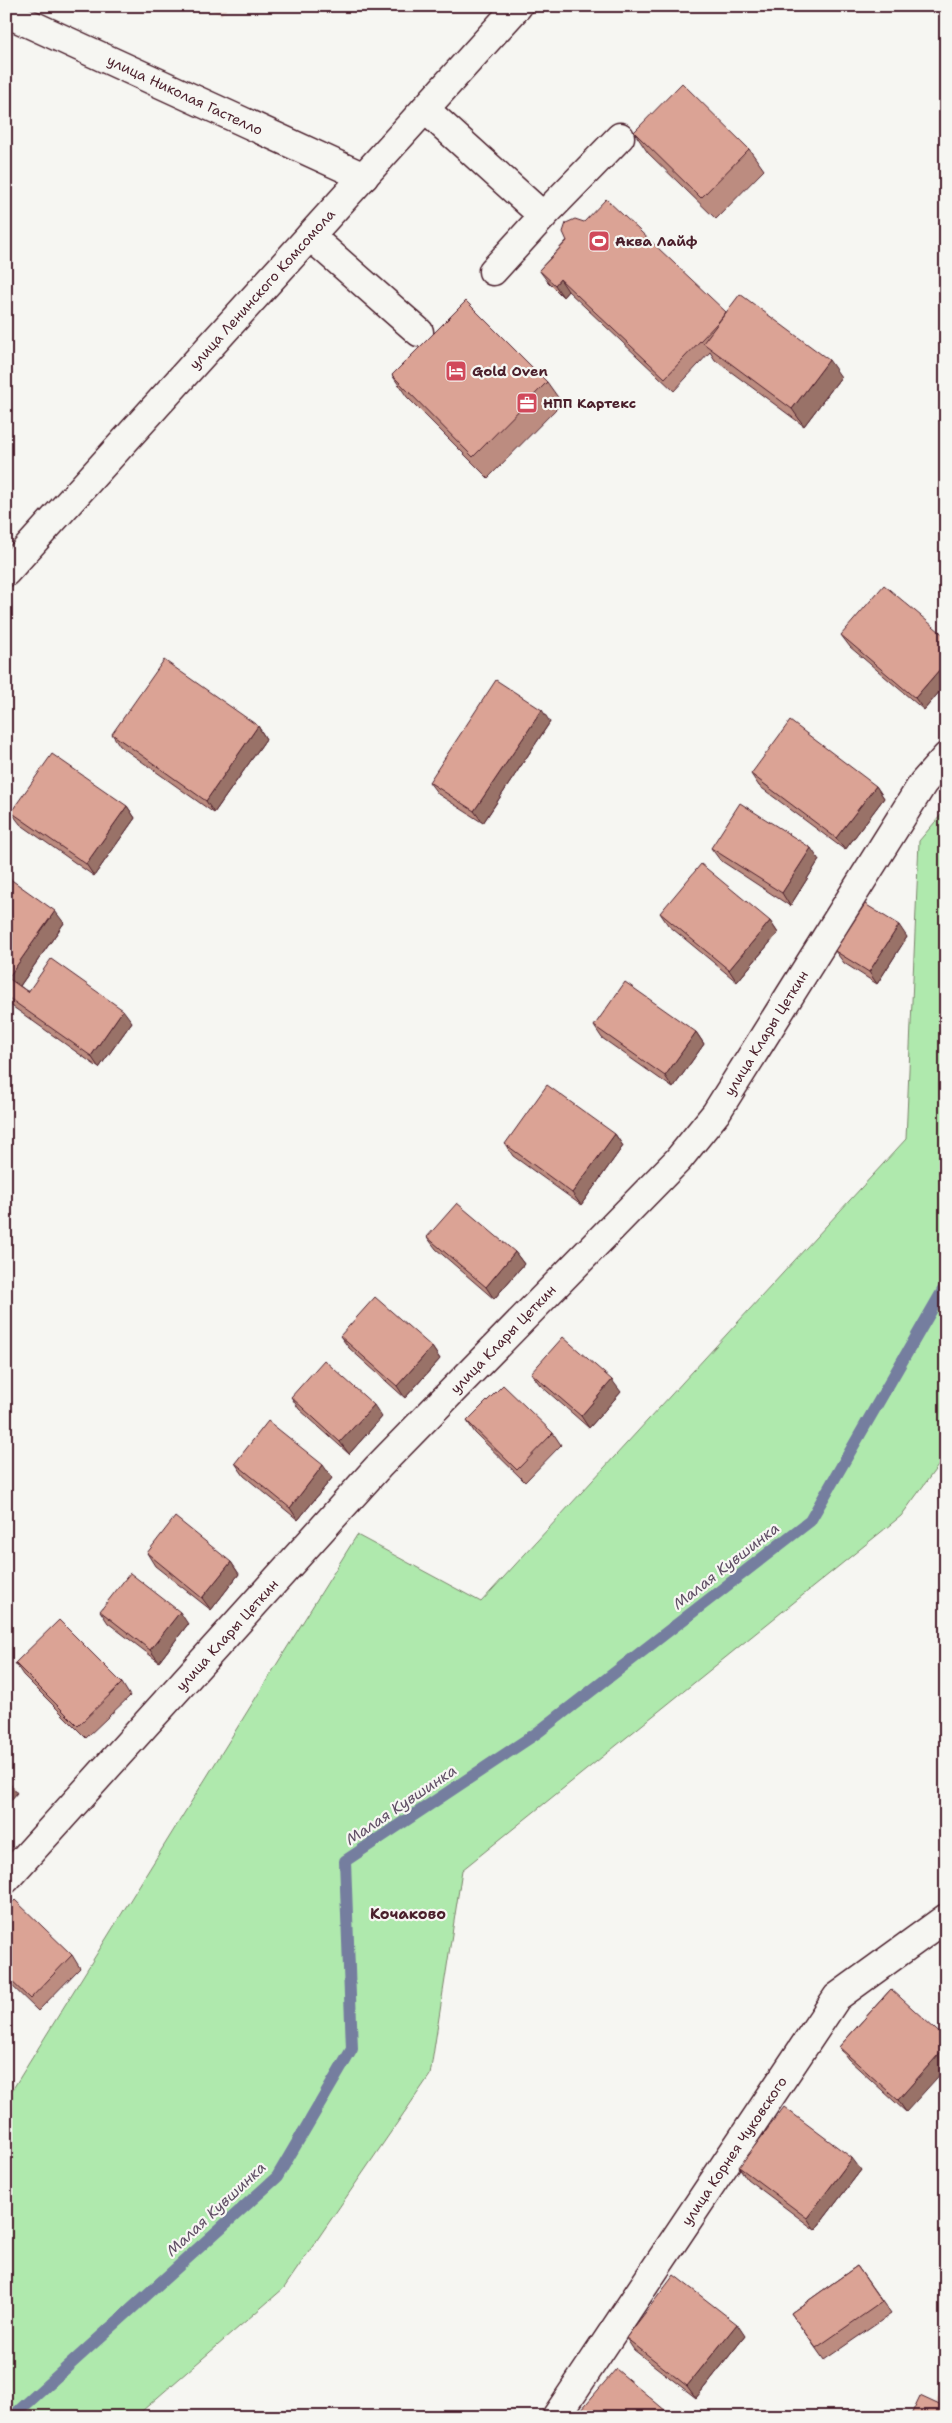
<svg xmlns="http://www.w3.org/2000/svg" width="952" height="2423" viewBox="0 0 952 2423" font-family="'Shantell Sans',sans-serif">
<style>
.built{fill:#eeddd6}
.green{fill:#afe9ad;stroke:#7c846c}
.lines{fill:none;stroke-linecap:round;stroke-linejoin:round}
.stream{stroke:#757e9f;stroke-width:12}
.minor-casing{stroke:#4a1f2b;stroke-width:31}
.major-casing{stroke:#4a1f2b;stroke-width:31}
.minor{stroke:#f6f6f2;stroke-width:28}
.major{stroke:#f6f6f2;stroke-width:28}
.wall{fill:#bc8c80;stroke:#4a1f2b}
.shaded-wall{fill:#997268;stroke:#4a1f2b}
.building{fill:#dba395;stroke:#4a1f2b}
.labels{text-anchor:middle;stroke-width:4.5;stroke-linejoin:round;paint-order:stroke}
.street-label{font-size:14px;fill:#4a1f2b;stroke:#f6f6f2}
.poi-label{font-size:14px;font-weight:bold;fill:#4a1f2b;stroke:#f6f6f2;text-anchor:start}
.water-label{font-size:15px;font-style:italic;fill:#604f65;stroke:#f6f6f2}
.neighbourhood-label{font-size:15px;font-weight:bold;fill:#4a1f2b;stroke:#f6f6f2}
</style>
<rect width="100%" height="100%" fill="#f6f6f2"/>
<filter id="ink" filterUnits="userSpaceOnUse"><feTurbulence type="fractalNoise" baseFrequency=".02" numOctaves="2"/><feDisplacementMap in="SourceGraphic" scale="10" xChannelSelector="R" yChannelSelector="G"/><feConvolveMatrix kernelMatrix="1 2 1 2 8 2 1 2 1" color-interpolation-filters="sRGB"/></filter>
<g filter="url(#ink)">
<g class="built">
<path d="M203,6H230L221,15Z"/>
<path d="M946,2376V2417H930L932,2413Z"/>
</g>
<path class="green" d="M946,809V1455L901,1516L462,1870L430,2075L284,2288L135,2417H6V2100L357,1535L481,1602L906,1139L919,841Z"/>
<g class="lines">
<path class="stream" d="M12,2417L277,2177L352,2049L345,1861L537,1733L810,1521L946,1285"/>
<g class="minor-casing">
<g id="minor">
<path d="M6,13L364,177"/>
<path d="M425,109L543,216L620,137"/>
<path d="M310,236L419,332"/>
<path d="M493,271L543,216"/>
<path d="M6,1879L378,1467L678,1160L716,1113L923,783L946,757"/>
<path d="M556,2417L837,1997L946,1918"/>
</g>
</g>
<g class="major-casing">
<path id="major" d="M6,572L518,6"/>
</g>
<use href="#minor" class="minor"/>
<use href="#major" class="major"/>
</g>
<g class="wall">
<path d="M634,132L749,149L764,170L716,219L648,153Z"/>
<path d="M584,222L726,312L841,377L804,426L715,360L710,352L674,391L568,291L563,297L548,282L539,270Z"/>
<path d="M392,375L547,382L562,403L488,478L407,397Z"/>
<path d="M841,635L946,637V684L924,710L850,647Z"/>
<path d="M550,722L483,823L438,794L429,782Z"/>
<path d="M258,726L266,739L214,813L120,746L112,734Z"/>
<path d="M751,774L876,786L884,798L845,850L759,786Z"/>
<path d="M127,806L135,818L94,876L20,824L11,812Z"/>
<path d="M711,848L819,860L790,906L720,860Z"/>
<path d="M6,876L64,923L20,986L28,992L132,1022L99,1068L6,1002Z"/>
<path d="M660,913L770,921L778,933L737,982L668,925Z"/>
<path d="M907,937L877,984L844,963L835,951Z"/>
<path d="M594,1026L696,1032L704,1044L673,1088L602,1038Z"/>
<path d="M615,1134L623,1146L581,1205L513,1156L505,1144Z"/>
<path d="M427,1237L515,1252L524,1264L494,1299L436,1249Z"/>
<path d="M340,1336L432,1347L440,1359L405,1398L349,1348Z"/>
<path d="M531,1373L621,1392L589,1428L540,1385Z"/>
<path d="M291,1397L382,1417L349,1454L299,1409Z"/>
<path d="M467,1421L553,1433L561,1445L525,1482L475,1433Z"/>
<path d="M235,1463L332,1478L298,1520L244,1476Z"/>
<path d="M147,1553L231,1562L239,1574L211,1610L155,1566Z"/>
<path d="M100,1611L188,1624L159,1662L108,1623Z"/>
<path d="M15,1663L122,1683L130,1696L86,1738L23,1675Z"/>
<path d="M6,1909L72,1955L80,1968L38,2011L6,1980Z"/>
<path d="M891,1989L906,2112L848,2059L839,2047Z"/>
<path d="M739,2167L861,2170L815,2230L747,2179Z"/>
<path d="M857,2266L891,2314L824,2360L791,2313Z"/>
<path d="M745,2336L696,2398L634,2350L626,2338Z"/>
</g>
<g class="shaded-wall">
<path d="M560,279L568,291L563,297L555,285Z"/>
<path d="M829,360L841,377L804,426L792,409Z"/>
<path d="M946,662V684L924,710L915,698Z"/>
<path d="M542,710L550,722L483,823L474,811Z"/>
<path d="M258,726L266,739L214,813L206,801Z"/>
<path d="M876,786L884,798L845,850L836,838Z"/>
<path d="M127,806L135,818L94,876L86,864Z"/>
<path d="M811,848L819,860L790,906L782,893Z"/>
<path d="M55,911L64,923L17,990L8,978Z"/>
<path d="M770,921L778,933L737,982L729,970Z"/>
<path d="M899,925L907,937L877,984L869,972Z"/>
<path d="M123,1010L132,1022L99,1068L91,1056Z"/>
<path d="M696,1032L704,1044L673,1088L665,1076Z"/>
<path d="M615,1134L623,1146L581,1205L572,1193Z"/>
<path d="M515,1252L524,1264L494,1299L486,1287Z"/>
<path d="M432,1347L440,1359L405,1398L397,1386Z"/>
<path d="M612,1380L621,1392L589,1428L581,1416Z"/>
<path d="M374,1405L382,1417L349,1454L340,1442Z"/>
<path d="M323,1465L332,1478L298,1520L290,1508Z"/>
<path d="M231,1562L239,1574L211,1610L202,1598Z"/>
<path d="M180,1612L188,1624L159,1662L150,1650Z"/>
<path d="M8,1781L17,1793L6,1806V1784Z"/>
<path d="M946,2046V2068L906,2112L898,2100Z"/>
<path d="M852,2158L861,2170L815,2230L807,2218Z"/>
<path d="M737,2324L745,2336L696,2398L687,2386Z"/>
</g>
<g class="building">
<path d="M682,83L749,149L701,198L634,132Z"/>
<path d="M606,199L726,312L719,321L665,378L560,279L555,285L539,270L567,241L563,232L566,223L575,219L584,222Z"/>
<path d="M740,294L829,360L792,409L703,343Z"/>
<path d="M466,301L547,382L473,457L392,375Z"/>
<path d="M884,585L946,637V662L915,698L841,635Z"/>
<path d="M164,660L258,726L206,801L112,734Z"/>
<path d="M496,680L542,710L474,811L429,782Z"/>
<path d="M790,721L876,786L836,838L751,774Z"/>
<path d="M52,754L127,806L86,864L11,812Z"/>
<path d="M740,803L811,848L782,893L711,848Z"/>
<path d="M701,864L770,921L729,970L660,913Z"/>
<path d="M6,876L55,911L8,978L28,992L51,959L123,1010L91,1056L6,996Z"/>
<path d="M865,904L899,925L869,972L835,951Z"/>
<path d="M625,982L696,1032L665,1076L594,1026Z"/>
<path d="M547,1085L615,1134L572,1193L505,1144Z"/>
<path d="M457,1203L515,1252L486,1287L427,1237Z"/>
<path d="M375,1297L432,1347L397,1386L340,1336Z"/>
<path d="M563,1337L612,1380L581,1416L531,1373Z"/>
<path d="M324,1360L374,1405L340,1442L291,1397Z"/>
<path d="M503,1385L553,1433L517,1470L467,1421Z"/>
<path d="M268,1421L323,1465L290,1508L235,1463Z"/>
<path d="M175,1517L231,1562L202,1598L147,1553Z"/>
<path d="M130,1573L180,1612L150,1650L100,1611Z"/>
<path d="M59,1620L122,1683L78,1726L15,1663Z"/>
<path d="M15,1900L72,1955L30,1999L6,1976V1909Z"/>
<path d="M891,1989L946,2039V2046L898,2100L839,2047Z"/>
<path d="M784,2107L852,2158L807,2218L739,2167Z"/>
<path d="M857,2266L882,2302L816,2348L791,2313Z"/>
<path d="M674,2275L737,2324L687,2386L626,2338Z"/>
<path d="M616,2369L673,2417H575Z"/>
<path d="M920,2396L946,2408V2417H910Z"/>
</g>
</g>
<defs>
<g id="stadium-square" transform="scale(1.125)"><rect x="-9" y="-9" width="18" height="18" rx="4" fill="#d1495b" stroke="#f6f6f2"/><path d="M0-5a6.5 5 0 1 0 0 10a6.5 5 0 1 0 0-10ZM-3.5-1.8h7v3.6h-7Z" fill="#fff"/></g>
<g id="hotel-square" transform="scale(1.125)"><rect x="-9" y="-9" width="18" height="18" rx="4" fill="#d1495b" stroke="#f6f6f2"/><path d="M-6-4.5h1.5V1H6V5H4.5V3h-9V5H-6ZM-4 0a1.8 1.8 0 1 1 3.6 0ZM.5 0V-2.5h3Q6-2.5 6 0Z" fill="#fff"/></g>
<g id="office-square" transform="scale(1.125)"><rect x="-9" y="-9" width="18" height="18" rx="4" fill="#d1495b" stroke="#f6f6f2"/><path d="M-6-3h4V-5.5h4V-3h4V5H-6ZM-1-4.5V-3h2v-1.5ZM-6 0V1H6V0Z" fill="#fff"/></g>
</defs>
<g fill-rule="evenodd">
<use href="#stadium-square" x="599" y="241"/>
<use href="#hotel-square" x="456" y="371"/>
<use href="#office-square" x="527" y="403"/>
</g>
<g class="labels">
<g class="street-label">
<text transform="translate(185 95) rotate(25)" y="5">улица Николая Гастелло</text>
<text transform="translate(262 289) rotate(-48)" y="5">улица Ленинского Комсомола</text>
<text transform="translate(766 1033) rotate(-58)" y="5">улица Клары Цеткин</text>
<text transform="translate(503 1339) rotate(-46)" y="5">улица Клары Цеткин</text>
<text transform="translate(227 1635) rotate(-48)" y="5">улица Клары Цеткин</text>
<text transform="translate(734 2151) rotate(-56)" y="5">улица Корнея Чуковского</text>
</g>
<g class="poi-label">
<text x="615" y="246">Аква Лайф</text>
<text x="472" y="376">Gold Oven</text>
<text x="543" y="408">НПП Картекс</text>
</g>
<g class="water-label">
<text transform="translate(726 1566) rotate(-38)" y="5">Малая Кувшинка</text>
<text transform="translate(401 1805) rotate(-34)" y="5">Малая Кувшинка</text>
<text transform="translate(216 2209) rotate(-43)" y="5">Малая Кувшинка</text>
</g>
<g class="neighbourhood-label">
<text x="408" y="1919">Кочаково</text>
</g>
</g>
<rect width="952" height="2423" fill="none" stroke="#f6f6f2" stroke-width="25"/>
<rect x="12" y="12" width="927" height="2398" fill="none" stroke="#4a1f2b" stroke-width="2" filter="url(#ink)"/>
</svg>
